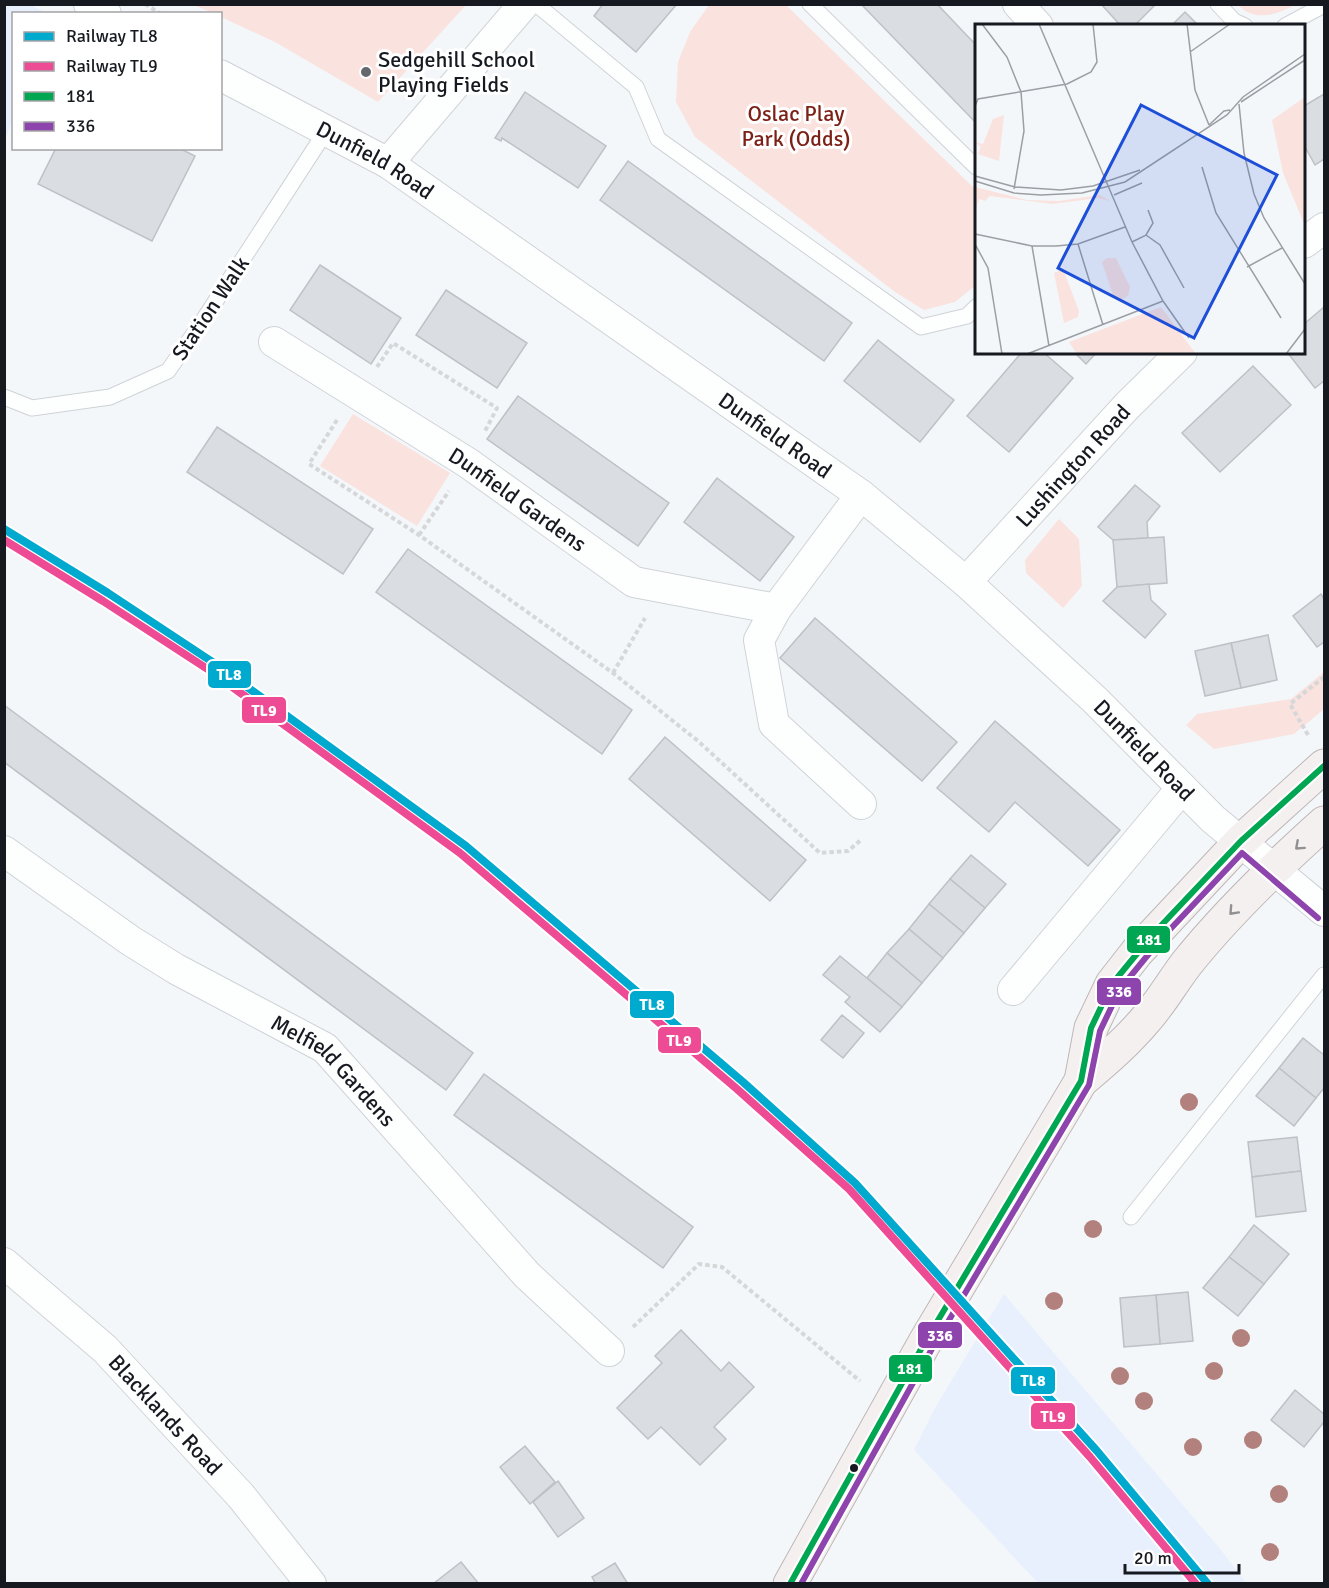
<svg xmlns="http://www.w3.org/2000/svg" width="1329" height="1588" viewBox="0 0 1329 1588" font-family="Signika,sans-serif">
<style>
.built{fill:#e8f0fd}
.green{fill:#fae2de}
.building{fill:#dadde2;stroke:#bec1c5;stroke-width:1.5}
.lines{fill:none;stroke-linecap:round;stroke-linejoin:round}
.service-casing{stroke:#cfd3d7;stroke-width:17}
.minor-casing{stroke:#cfd3d7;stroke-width:32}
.primary-casing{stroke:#bfb7b7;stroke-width:35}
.path{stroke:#d6d7d9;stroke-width:4;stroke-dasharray:4.5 3;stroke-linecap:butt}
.service{stroke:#fdfefe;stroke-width:15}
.minor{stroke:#fdfefe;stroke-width:30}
.primary{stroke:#f5f0f0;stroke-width:33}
.bus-1-casing{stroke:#fff;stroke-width:10}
.bus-2-casing{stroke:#fff;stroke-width:10}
.bus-1{stroke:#00a651;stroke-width:6}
.bus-2{stroke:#8e44ad;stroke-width:6}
.rail-1-casing{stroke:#fff;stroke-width:12}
.rail-2-casing{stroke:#fff;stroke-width:12}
.rail-1{stroke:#00a9ce;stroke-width:8}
.rail-2{stroke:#ee4b95;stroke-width:8}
.tree{fill:#b3817d}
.oneway{stroke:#919092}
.poi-dot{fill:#64676c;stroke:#fff;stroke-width:2}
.bus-dot{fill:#161a20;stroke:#fff;stroke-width:2}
.labels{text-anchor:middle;stroke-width:6;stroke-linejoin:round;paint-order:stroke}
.poi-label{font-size:22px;fill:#161a20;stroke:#fff;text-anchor:start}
.park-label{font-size:22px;fill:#7d2117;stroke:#fff}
.street-label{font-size:22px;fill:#161a20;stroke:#fff}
.inset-road{fill:none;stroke:#9b9fa3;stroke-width:1.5}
.view{fill:#1d4ed8;fill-opacity:0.15;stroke:#1d4ed8;stroke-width:3}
.inset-edge{fill:none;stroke:#161a20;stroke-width:3}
.line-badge{stroke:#fff;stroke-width:2}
.badge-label{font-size:16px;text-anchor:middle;font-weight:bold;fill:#fff}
</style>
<rect width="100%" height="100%" fill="#f4f7fa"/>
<g class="built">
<path d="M5,4L30,5L48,13L14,14L13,119L5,140Z"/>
<path d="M1004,1294L1221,1550L1246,1583H1038L914,1450L936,1406Z"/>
</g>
<g class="green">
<path d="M193,5H466L378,102L275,42L221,17L220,14L213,13Z"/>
<path d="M709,5H786L976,190V285L955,302L924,310L895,292L695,137L676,102L678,62L690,32Z"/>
<path d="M1238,5H1295C1277,15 1254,22 1238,5Z"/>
<path d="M353,414L450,473L417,526L320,466Z"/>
<path d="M1059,519L1079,539L1082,586L1063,608L1026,573L1025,560Z"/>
<path d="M1324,672V709L1294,734L1214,749L1186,725L1197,714L1291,699Z"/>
</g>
<g class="building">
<path d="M603,4H677L636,52L594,16Z"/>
<path d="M861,4H937L976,45V123Z"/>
<path d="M1101,4H1156L1134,26H1121Z"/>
<path d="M1185,12L1199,26H1171Z"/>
<path d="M525,92L606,146L578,188L502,138L501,141L495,138Z"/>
<path d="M1324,94V159L1315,165L1304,145V106Z"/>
<path d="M56,148H179L195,156L152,241L38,184Z"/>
<path d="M628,161L852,323L824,361L600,200Z"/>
<path d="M320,265L401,318L371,364L290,310Z"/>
<path d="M446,290L527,343L497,388L416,335Z"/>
<path d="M1324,307V381L1315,388L1287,352H1304V324Z"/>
<path d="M878,340L954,400L920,442L844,381Z"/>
<path d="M1022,352H1043L1073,378L1009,452L967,416Z"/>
<path d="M1074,352H1097L1086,364Z"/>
<path d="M1253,366L1291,405L1220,472L1182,433Z"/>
<path d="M518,396L669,503L638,546L487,439Z"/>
<path d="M217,427L373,529L343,574L187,472Z"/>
<path d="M717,478L794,537L760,581L684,522Z"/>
<path d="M1135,485L1160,506L1147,522L1148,538L1113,540L1098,527Z"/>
<path d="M1164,537L1167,583L1117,587L1113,540Z"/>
<path d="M408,549L632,710L602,754L376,592Z"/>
<path d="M1149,584L1151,600L1166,614L1145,638L1103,601L1117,587Z"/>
<path d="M1321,594L1324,599V642L1317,647L1293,616Z"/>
<path d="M815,618L957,742L922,781L780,658Z"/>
<path d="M1268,635L1277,680L1241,688L1231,643Z"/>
<path d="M1231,643L1241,688L1205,696L1195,651Z"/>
<path d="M4,705L473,1053L446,1090L4,762Z"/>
<path d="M995,721L1120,830L1088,866L1015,802L989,832L937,788Z"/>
<path d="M665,737L806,860L770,901L629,779Z"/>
<path d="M971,855L1006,884L985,908L950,879Z"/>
<path d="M950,879L985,908L964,933L929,904Z"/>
<path d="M929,904L964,933L943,958L909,929Z"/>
<path d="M909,929L943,958L922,983L887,953Z"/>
<path d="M887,953L922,983L902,1007L867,978Z"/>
<path d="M840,956L902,1007L880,1032L845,1002L850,997L823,975Z"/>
<path d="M842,1015L864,1033L843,1058L821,1040Z"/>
<path d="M1303,1038L1324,1055V1088L1316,1098L1279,1068Z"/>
<path d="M1279,1068L1316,1098L1294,1126L1256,1096Z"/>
<path d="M484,1074L693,1227L663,1268L454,1115Z"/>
<path d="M1297,1137L1301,1171L1252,1177L1248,1142Z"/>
<path d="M1301,1171L1306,1211L1256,1217L1252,1177Z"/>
<path d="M1254,1225L1289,1254L1264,1284L1229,1257Z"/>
<path d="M1229,1257L1264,1284L1238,1316L1203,1288Z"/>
<path d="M1188,1292L1193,1341L1160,1344L1156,1295Z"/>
<path d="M1156,1295L1160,1344L1124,1347L1120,1298Z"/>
<path d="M681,1330L721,1371L729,1362L754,1387L714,1427L726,1439L700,1465L661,1427L648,1439L617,1408L662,1363L655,1356Z"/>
<path d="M1295,1390L1324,1414V1422L1304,1447L1271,1420Z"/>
<path d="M525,1446L555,1482L530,1504L500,1467Z"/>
<path d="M558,1481L584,1518L558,1537L533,1502Z"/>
<path d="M461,1562L479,1584H433Z"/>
<path d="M615,1563L628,1584H596L592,1577Z"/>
</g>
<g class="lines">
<g class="service-casing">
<g id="service">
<path d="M536,4L636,87L658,139L921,327L967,316L976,307"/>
<path d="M810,4L976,167"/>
<path d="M1218,4L1234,21L1245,26"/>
<path d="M1285,26L1324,5"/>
<path d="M4,397L32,408L110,397L168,371L204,319L326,131"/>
<path d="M1131,1217L1324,975"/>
</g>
</g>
<g class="minor-casing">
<g id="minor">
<path d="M89,4L106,14"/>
<path d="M1018,4L1038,26"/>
<path id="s1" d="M220,75L388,163L861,495L966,582L1095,700L1213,819L1324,911"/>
<path d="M388,163L524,4"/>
<path d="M1304,243L1324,228"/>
<path id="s2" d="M274,342L468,463L634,582L776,609L861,495"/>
<path id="s3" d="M966,582L1127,406L1182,352"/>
<path d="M776,609L759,640L774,724L861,804"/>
<path id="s4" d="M4,851L131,941L176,969L325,1048L527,1275L609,1351"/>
<path d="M1013,990L1182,788"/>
<path id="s5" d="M4,1263L105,1349L241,1496L311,1584"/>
</g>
</g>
<g class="primary-casing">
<g id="primary">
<path d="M1081,1081L1091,1028L1112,984L1137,952L1241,841L1324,766"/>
<path d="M790,1584L925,1342L1081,1081C1105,1061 1127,1042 1147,1018C1162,1001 1173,981 1187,963C1228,912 1276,866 1324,823"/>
</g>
</g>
<g class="path">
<path d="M145,4L161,14"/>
<path d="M377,367L393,343L497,408L484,433"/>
<path d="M337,420L309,464L419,535L613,673L698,741L820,853L848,851L862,839"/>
<path d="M419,535L449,491"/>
<path d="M613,673L645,618"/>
<path d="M1308,735L1290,704L1324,677"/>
<path d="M633,1327L699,1264L722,1267L860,1381"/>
</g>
<use href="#service" class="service"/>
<use href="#minor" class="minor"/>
<use href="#primary" class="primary"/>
<g class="bus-1-casing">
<path id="bus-1" d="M790,1584L925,1342L1081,1081L1091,1028L1112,984L1154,933L1241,841L1324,766"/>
</g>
<g class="bus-2-casing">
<path id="bus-2" d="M801,1584L933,1347L1089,1085L1100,1031L1120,989L1161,939L1242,853L1318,918"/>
</g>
<use href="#bus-1" class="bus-1"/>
<use href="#bus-2" class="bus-2"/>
<g class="rail-1-casing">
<path id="rail-1" d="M4,529L108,593L214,663L466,846L743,1082L855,1183L1097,1451L1208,1584"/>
</g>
<g class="rail-2-casing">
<path id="rail-2" d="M4,540L103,601L209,670L460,853L737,1089L849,1189L1090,1457L1196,1584"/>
</g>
<use href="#rail-1" class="rail-1"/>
<use href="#rail-2" class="rail-2"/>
</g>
<g class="tree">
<circle cx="1189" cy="1102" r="9"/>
<circle cx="1093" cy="1229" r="9"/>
<circle cx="1054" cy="1301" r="9"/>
<circle cx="1241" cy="1338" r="9"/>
<circle cx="1214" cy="1371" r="9"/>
<circle cx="1120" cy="1376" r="9"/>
<circle cx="1144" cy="1401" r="9"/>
<circle cx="1253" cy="1440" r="9"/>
<circle cx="1193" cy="1447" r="9"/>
<circle cx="1279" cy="1494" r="9"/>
<circle cx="1270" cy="1552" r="9"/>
</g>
<defs><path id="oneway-chevron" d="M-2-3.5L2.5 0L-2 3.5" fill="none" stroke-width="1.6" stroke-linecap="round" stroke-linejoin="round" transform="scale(1.5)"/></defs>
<g class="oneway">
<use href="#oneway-chevron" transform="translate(1299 846) rotate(138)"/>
<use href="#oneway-chevron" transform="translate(1233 911) rotate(133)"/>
</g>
<circle class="poi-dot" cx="366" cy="72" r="6"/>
<circle class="bus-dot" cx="854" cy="1468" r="5"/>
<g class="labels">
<g class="poi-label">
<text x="378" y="67">Sedgehill School<tspan x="378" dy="25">Playing Fields</tspan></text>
</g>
<g class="park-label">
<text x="796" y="121">Oslac Play<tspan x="796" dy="25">Park (Odds)</tspan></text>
</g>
<g class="street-label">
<text dy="8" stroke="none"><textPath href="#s1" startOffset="177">Dunfield Road</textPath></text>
<text transform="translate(210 308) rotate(-56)" y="8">Station Walk</text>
<text dy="8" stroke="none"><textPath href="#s1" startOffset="663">Dunfield Road</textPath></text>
<text dy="8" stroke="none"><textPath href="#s3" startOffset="158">Lushington Road</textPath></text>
<text dy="8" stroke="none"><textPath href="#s2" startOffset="290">Dunfield Gardens</textPath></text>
<text dy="8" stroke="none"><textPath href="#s1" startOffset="1149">Dunfield Road</textPath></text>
<text dy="8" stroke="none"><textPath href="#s4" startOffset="398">Melfield Gardens</textPath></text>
<text dy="8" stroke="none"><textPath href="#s5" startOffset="222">Blacklands Road</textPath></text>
</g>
</g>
<g transform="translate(975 24)">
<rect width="330" height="330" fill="#f4f7fa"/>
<path d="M330,73V202L308,149L297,96ZM29,91L24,137L3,130L6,123L0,118L8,120L18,95ZM0,163L52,176L84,177L125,171L135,177L123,174L77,180L15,172L10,177L4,175L0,187ZM132,234H141L155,263L153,272L146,276L139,274L127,238ZM88,245L104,287L103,293L89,299L79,249ZM186,283L221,330H102L94,318Z" fill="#fae2de"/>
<path class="inset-road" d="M7,0L32,33L46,68L49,107L39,165M64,0L157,218L188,277L214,314M212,0L220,66L234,101M215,28L255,0M266,78L330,36M264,80L269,129L279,170L289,194L330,260M0,82L3,75L92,60L116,48L122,38L118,0M234,101L249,87L255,86M227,143L241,189L306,294M0,152L40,163L86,166L118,162L165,146M0,157L39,169L66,171L107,169L150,158L252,91L268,73L330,30M139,171L167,159M0,210L57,222H81L103,220L150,203M171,211L178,199L173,186M157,218L171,211L185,221L209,264M0,220L13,244L27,330M103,220L128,301M57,222L74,322M272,243L307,224M52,330L188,277M311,330L330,305"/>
<path class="view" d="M166,81L302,151L219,314L83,244Z"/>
<rect width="330" height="330" class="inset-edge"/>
</g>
<g class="line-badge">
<rect x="207" y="660" width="45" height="29" rx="6" fill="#00a9ce"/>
<rect x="241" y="696" width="46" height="28" rx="6" fill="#ee4b95"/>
<rect x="1126" y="925" width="45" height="29" rx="6" fill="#00a651"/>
<rect x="1096" y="977" width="46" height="29" rx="6" fill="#8e44ad"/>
<rect x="629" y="990" width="46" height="29" rx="6" fill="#00a9ce"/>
<rect x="657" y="1026" width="45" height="28" rx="6" fill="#ee4b95"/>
<rect x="917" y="1321" width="46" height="28" rx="6" fill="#8e44ad"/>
<rect x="888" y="1354" width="45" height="29" rx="6" fill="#00a651"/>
<rect x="1010" y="1366" width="46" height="29" rx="6" fill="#00a9ce"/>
<rect x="1030" y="1402" width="46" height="28" rx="6" fill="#ee4b95"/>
</g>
<g class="badge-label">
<text x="229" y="680">TL8</text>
<text x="264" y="716">TL9</text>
<text x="1149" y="945">181</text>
<text x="1119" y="997">336</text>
<text x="652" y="1010">TL8</text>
<text x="679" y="1046">TL9</text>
<text x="940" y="1341">336</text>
<text x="910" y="1374">181</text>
<text x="1033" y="1386">TL8</text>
<text x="1053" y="1422">TL9</text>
</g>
<rect width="1329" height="1588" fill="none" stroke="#161a20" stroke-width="12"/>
<rect x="12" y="12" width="210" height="138" fill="#ffffff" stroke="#a2a3a6" stroke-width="1.5"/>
<rect x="24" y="32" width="30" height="9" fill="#00a9ce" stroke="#a2a3a6" stroke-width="1.5"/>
<text x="66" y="42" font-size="18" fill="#161a20">Railway TL8</text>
<rect x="24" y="62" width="30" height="9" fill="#ee4b95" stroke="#a2a3a6" stroke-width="1.5"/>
<text x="66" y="72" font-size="18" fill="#161a20">Railway TL9</text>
<rect x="24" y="92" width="30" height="9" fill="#00a651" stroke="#a2a3a6" stroke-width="1.5"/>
<text x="66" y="102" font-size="18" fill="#161a20">181</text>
<rect x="24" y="122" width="30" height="9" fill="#8e44ad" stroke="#a2a3a6" stroke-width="1.5"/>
<text x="66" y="132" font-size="18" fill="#161a20">336</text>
<path d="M1125 1564v9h114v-9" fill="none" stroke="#161a20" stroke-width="3"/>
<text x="1134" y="1564" font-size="18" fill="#161a20" stroke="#ffffff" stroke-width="4.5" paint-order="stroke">20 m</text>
</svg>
